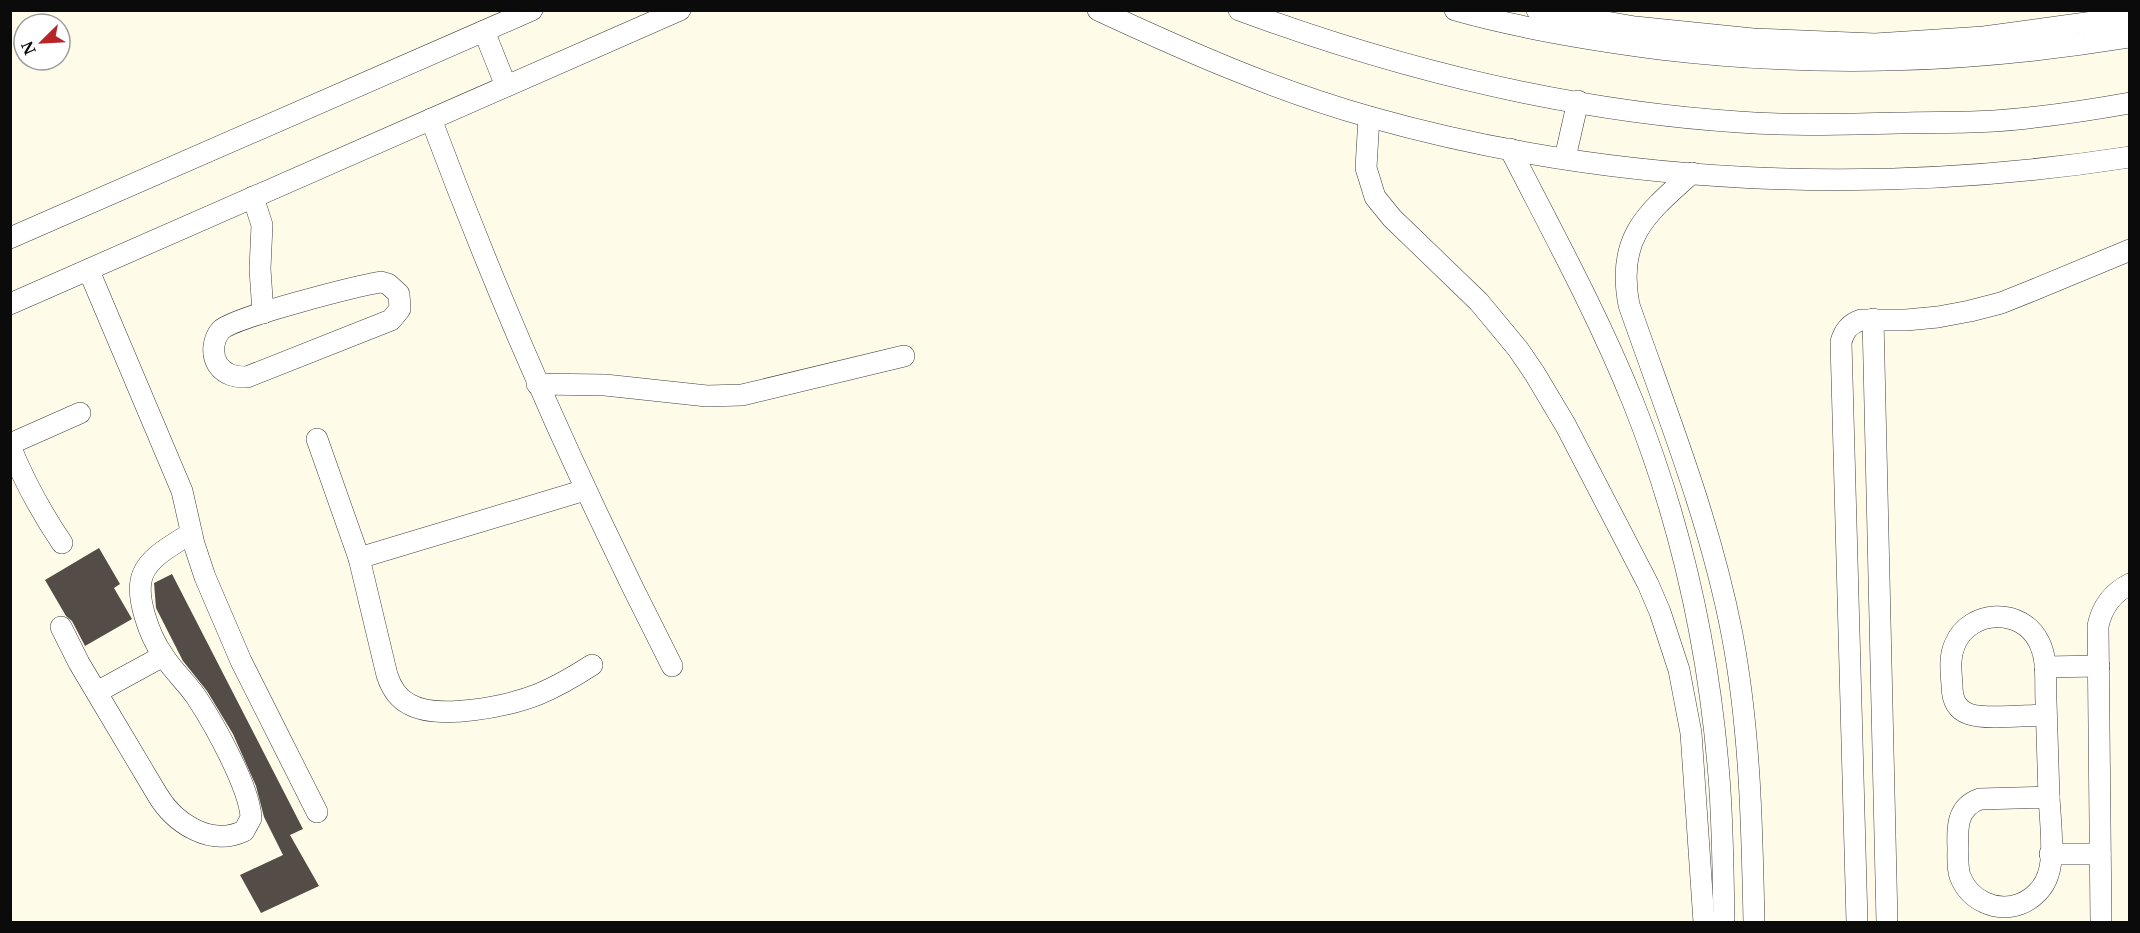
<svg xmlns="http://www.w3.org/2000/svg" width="2140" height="933" viewBox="0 0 2140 933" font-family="'Noto Serif',serif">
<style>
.building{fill:#534c47}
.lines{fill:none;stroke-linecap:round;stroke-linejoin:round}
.minor-casing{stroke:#3e3e3e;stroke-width:22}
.minor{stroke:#fff;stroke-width:21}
</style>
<rect width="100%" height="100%" fill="#fffbe9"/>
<g class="building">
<path d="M99,548L120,584L114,588L132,619L85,646L72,621L66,616L45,580Z"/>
<path d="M172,574L303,829L290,835L319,886L261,913L240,875L283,855L264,817L256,786L233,734L207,691L183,661L156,608L154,583Z"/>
</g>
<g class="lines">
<g class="minor-casing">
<g id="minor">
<path d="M1098,10C1186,51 1277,91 1370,117C1614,186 1879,196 2130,157"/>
<path d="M1239,10C1399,69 1568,111 1739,122C1792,126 1846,124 1899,123C1930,122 1962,123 1994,121C2039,118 2085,111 2130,103"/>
<path d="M1455,10C1522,29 1591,40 1660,49C1820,68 1970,63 2130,37"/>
<path d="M1537,10L1635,27L1753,39L1875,44L1984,37L2130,17"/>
<path d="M484,31L506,86"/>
<path d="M1369,117L1366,168L1375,197L1392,218L1479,302L1518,349L1535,374L1566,426L1648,584L1660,612L1679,670L1691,733L1704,922"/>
<path d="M431,119C501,306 581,488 672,666"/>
<path d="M1510,149C1553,233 1598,315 1633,402C1681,522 1709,649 1719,777C1723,826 1723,874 1724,922"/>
<path d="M1565,158L1578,101"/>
<path d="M1692,173C1646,214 1616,238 1629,305C1667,414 1710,520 1732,634C1750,729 1752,825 1754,922"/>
<path d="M253,197L262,225L260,269L263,313"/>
<path d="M10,238L532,10"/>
<path d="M89,271L182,491L194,544L205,577L241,661L317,812"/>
<path d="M381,282L388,284L399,294L400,309L391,320L247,377C235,377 225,375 218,365C211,354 213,339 221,330C234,317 357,286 381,282Z"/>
<path d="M10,304L680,10"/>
<path d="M1873,319L1887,922"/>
<path d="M537,384L605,385L707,396L742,395L904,356"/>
<path d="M317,439L359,558L387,675C391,687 397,698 409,704C438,721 509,706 539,694C558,686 575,676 592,665"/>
<path d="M10,444L80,413"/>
<path d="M10,446C24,481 41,512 62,543"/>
<path d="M359,558L585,490"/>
<path d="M61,627L79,663L157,794C174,823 210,847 244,831L251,818C250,788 214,724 197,698C187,683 173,671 163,655C150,637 134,595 143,574C151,555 175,544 191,533"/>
<path d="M2045,667L2099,666"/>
<path d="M97,692L163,656"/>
<path d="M2046,715C2027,715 1985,720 1969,714C1955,709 1952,697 1952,685C1951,671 1949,657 1955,644C1970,609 2022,607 2039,642C2048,659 2045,682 2046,701C2047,733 2048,765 2049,797"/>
<path d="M2049,797C2050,818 2055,856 2048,875C2044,888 2033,899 2020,904C1996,913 1969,900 1960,876C1957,867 1958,857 1958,848C1957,827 1957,807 1980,799Z"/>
<path d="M2050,854H2100"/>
<path d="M1857,922L1841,342C1844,331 1849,324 1861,320H1906L1938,317L1970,311L2001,303L2031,291L2130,250"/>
<path d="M2101,922L2098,626C2102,607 2112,593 2130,584"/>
</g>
</g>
<use href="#minor" class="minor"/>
</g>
<rect width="2140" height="933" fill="none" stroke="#0b0b0b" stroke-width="24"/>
<g transform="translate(42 42) rotate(246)"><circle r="28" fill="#ffffff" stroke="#9d9d9d" stroke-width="1.5"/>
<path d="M0-4.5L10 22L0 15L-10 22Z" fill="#b92427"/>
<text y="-9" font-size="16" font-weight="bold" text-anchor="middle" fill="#0b0b0b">N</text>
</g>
</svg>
